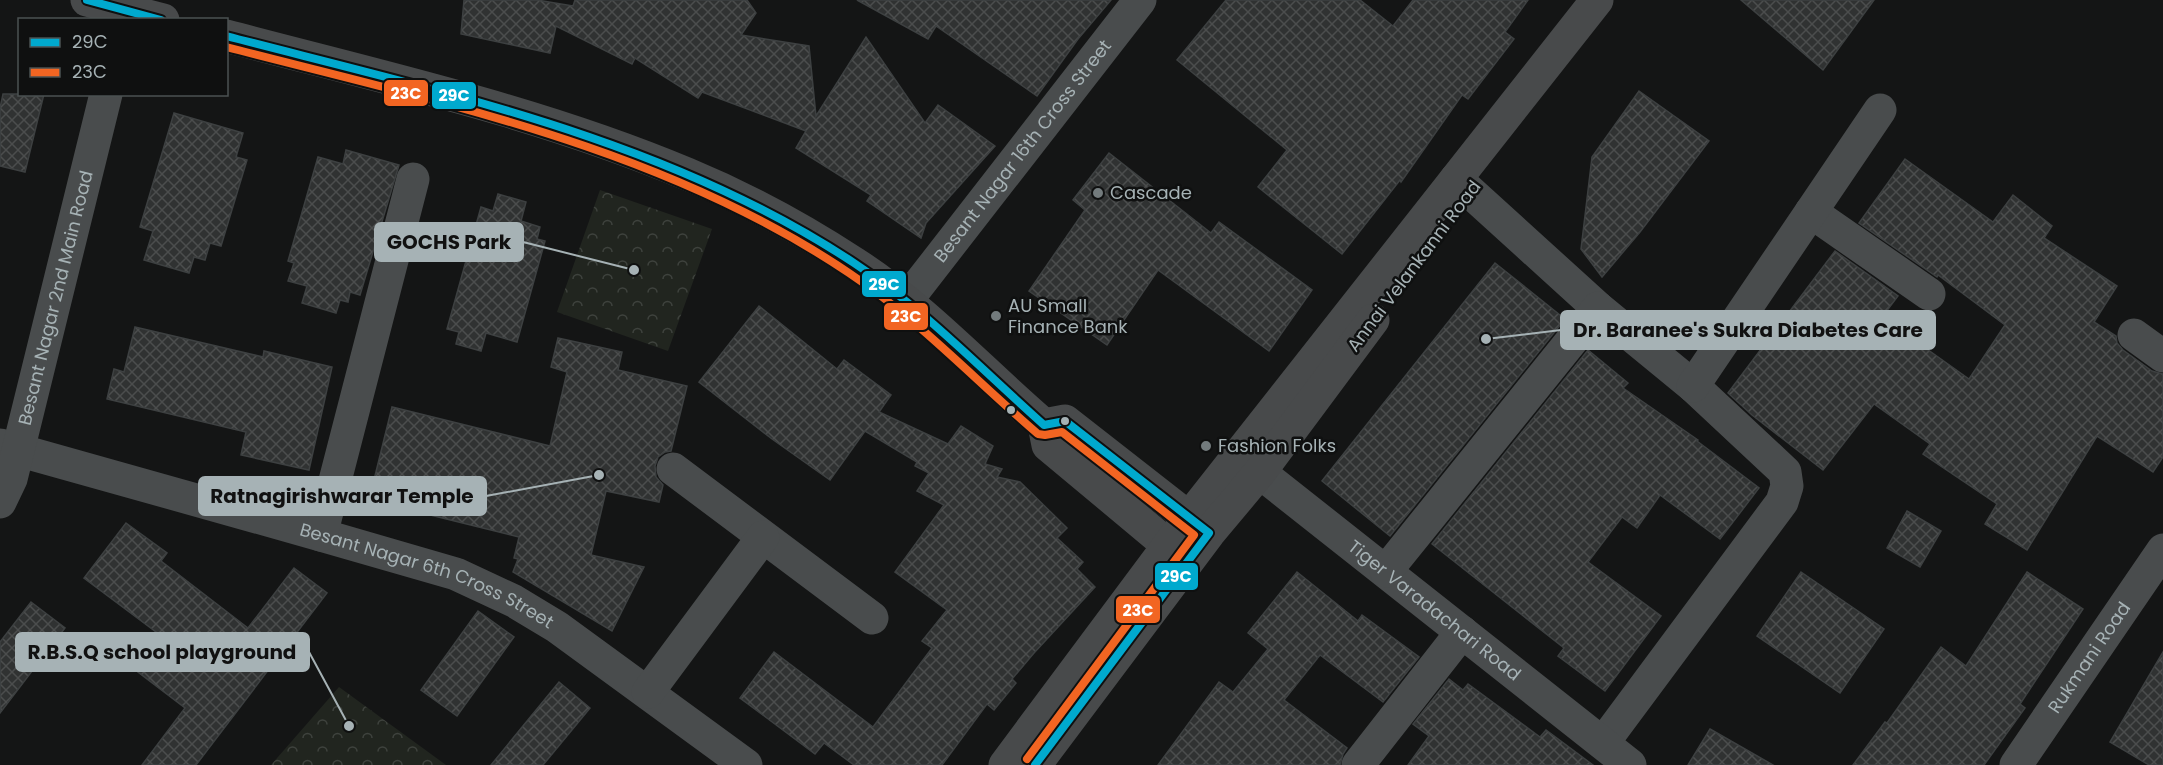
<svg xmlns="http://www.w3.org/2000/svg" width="2163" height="765" viewBox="0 0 2163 765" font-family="Poppins,sans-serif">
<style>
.forest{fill:url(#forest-crowns)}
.building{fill:url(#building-cross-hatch);stroke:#3d4041;stroke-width:1.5}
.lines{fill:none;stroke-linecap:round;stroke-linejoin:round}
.street{stroke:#494c4d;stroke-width:33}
.secondary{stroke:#484a4b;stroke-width:33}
.bus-1-casing{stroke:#0f1010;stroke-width:12}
.bus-2-casing{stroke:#0f1010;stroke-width:12}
.bus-1{stroke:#00a9ce;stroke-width:8}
.bus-2{stroke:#f26522;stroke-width:8}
.poi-dot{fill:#737b7d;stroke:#0f1010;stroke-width:2}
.bus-dot{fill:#a6b2b5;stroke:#0f1010;stroke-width:2}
.labels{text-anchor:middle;stroke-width:5;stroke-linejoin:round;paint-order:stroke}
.street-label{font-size:18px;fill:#a6b2b5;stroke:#0f1010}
.poi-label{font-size:18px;fill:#a6b2b5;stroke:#0f1010;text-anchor:start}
.leader{fill:none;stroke:#a6b2b5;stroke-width:2}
.callout-dot{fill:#a6b2b5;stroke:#0f1010;stroke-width:2}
.callout{fill:#a6b2b5;stroke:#a6b2b5;stroke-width:2}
.callout-label{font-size:20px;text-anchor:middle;font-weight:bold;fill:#111}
.line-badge{stroke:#0f1010;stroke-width:2}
.badge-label{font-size:16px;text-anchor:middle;font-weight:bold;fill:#fff}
</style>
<defs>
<pattern id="forest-crowns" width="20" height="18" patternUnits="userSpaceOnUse" patternTransform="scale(1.5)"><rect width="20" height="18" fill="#21251f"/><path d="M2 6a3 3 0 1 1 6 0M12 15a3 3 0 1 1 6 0" fill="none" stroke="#3e423d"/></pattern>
<pattern id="building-cross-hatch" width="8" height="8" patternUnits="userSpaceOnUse" patternTransform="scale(1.5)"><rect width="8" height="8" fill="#303232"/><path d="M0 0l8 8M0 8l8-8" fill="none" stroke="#4b4d4d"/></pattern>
</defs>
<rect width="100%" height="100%" fill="#141515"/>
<g class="forest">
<path d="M600,190L712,229L668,351L557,312Z"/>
<path d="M339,687L446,765H271Z"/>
</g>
<g class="building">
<path d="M464,0H537L573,6L575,0H747L756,13L741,35L809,46L816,116L866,37L925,123L938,105L995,146L926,223L921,238L867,201L871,195L796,148L806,131L702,92L698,98L635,58L632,64L556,26L550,53L461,34Z"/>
<path d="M857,0H1111L1078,39L1037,96L936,26L928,39Z"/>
<path d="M1226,0H1360L1393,26L1413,0H1528L1505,32L1514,39L1468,99L1462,95L1401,182L1400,180L1342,254L1258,187L1287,150L1177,60Z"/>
<path d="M1741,0H1874L1823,70Z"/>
<path d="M1639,91L1709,141L1640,232L1602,277L1581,249L1592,157Z"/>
<path d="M3,94H44L25,172L0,166V108Z"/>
<path d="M174,113L243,133L236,157L247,160L221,246L210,243L205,260L194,257L189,273L144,260L153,231L140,227Z"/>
<path d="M346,150L399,165L360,295L350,292L348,302L340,300L336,313L302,303L307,286L288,281L294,263L288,261L318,157L343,164Z"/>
<path d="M1109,153L1211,233L1219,222L1312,290L1269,351L1158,270L1107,345L1029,291L1085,210L1073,200Z"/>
<path d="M1905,159L1993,222L2013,195L2052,226L2044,238L2117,286L2094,322L2116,336L2117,343L2123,350L2152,371L2163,374V457L2153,472L2097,436L2027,550L1985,524L1997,504L1923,454L1930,444L1874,404L1823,470L1752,415L1728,393L1835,251L1898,296L1882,317L1969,379L2005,325L1938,275L1937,277L1859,223Z"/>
<path d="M498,194L526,202L521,221L540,227L537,239L545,241L517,342L486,333L481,351L456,344L459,332L447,329L481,207L493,211Z"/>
<path d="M1495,263L1565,319L1390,536L1322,481Z"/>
<path d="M759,306L837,369L844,360L891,395L879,412L948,444L961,426L993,446L985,464L1002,469L997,477L1020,482L1067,528L1057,538L1083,562L1077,569L1095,587L1034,653L1012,679L1016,683L994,710L987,704L942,765H854L824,743L815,754L740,698L774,652L873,727L932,648L922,641L947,610L895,572L944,505L917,491L929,473L915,466L917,462L865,431L830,480L772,439L699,382Z"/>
<path d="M135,327L263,357L264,351L332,367L309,470L241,455L246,432L107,399L114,369L124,372Z"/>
<path d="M558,338L622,352L618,370L687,386L671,451L665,452L658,457L655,466L656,477L663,485L659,502L606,491L591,555L644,567L612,631L513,572L518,559L514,558L519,537L406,509L372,488L392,407L550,446L567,372L551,367Z"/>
<path d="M1588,350L1628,383L1623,388L1698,440L1697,441L1759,488L1720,539L1660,495L1637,528L1622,517L1588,562L1661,616L1605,691L1558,656L1564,648L1432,544Z"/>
<path d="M1907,511L1941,531L1920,567L1887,548Z"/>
<path d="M126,523L167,553L161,561L248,628L294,568L327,593L196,765H142L185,708L138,672L164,638L84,578Z"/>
<path d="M1297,572L1358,621L1362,615L1419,657L1383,702L1320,655L1284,700L1347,748L1343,754L1340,765H1158L1219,682L1233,692L1268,649L1248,633Z"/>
<path d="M1801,572L1884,629L1840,693L1757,636Z"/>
<path d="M2027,572L2083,609L2020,704L2025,708L1984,765H1853L1885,722L1887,723L1941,647L1966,666Z"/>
<path d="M31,602L65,628L0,713V642Z"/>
<path d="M478,611L514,637L457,716L421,690Z"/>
<path d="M2163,652V765H2149L2110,742Z"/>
<path d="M1449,679L1463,690L1468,684L1540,737L1546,730L1593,765H1408L1429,736L1413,724Z"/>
<path d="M559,682L590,708L543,765H491Z"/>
<path d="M1710,729L1773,765H1688Z"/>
</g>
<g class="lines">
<g class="street">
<path d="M1456,179L1598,308L1693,386L1785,472L1787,486L1782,502L1603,743"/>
<path d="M1811,212L1929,294"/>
<path id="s1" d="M906,301L1140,0"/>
<path d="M2134,335L2163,356"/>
<path d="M1693,386L1880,110"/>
<path id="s2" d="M0,445L321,535L456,574L514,601L557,627L746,765"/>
<path id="s3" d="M1239,456L1630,765"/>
<path d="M673,469L872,618"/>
<path id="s4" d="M0,502L11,479L106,94"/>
<path d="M321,535L413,179"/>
<path d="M1386,571L1598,308"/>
<path d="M648,692L763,537"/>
<path d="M1358,765L1462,632"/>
<path id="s5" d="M2016,765L2163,550"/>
</g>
<g class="secondary">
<path d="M87,0L163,20"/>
<path d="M226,36C381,77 539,112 687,174C745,198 802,229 854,263C924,308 981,371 1044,425"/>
<path d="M1044,425L1065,421L1207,532"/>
<path d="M1044,425L1048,445L1169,546L1186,558"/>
<path d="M1005,765L1189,518L1597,0"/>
<path d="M1035,765L1209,533L1260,472L1373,320"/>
</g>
<g class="bus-1-casing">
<g id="bus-1">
<path d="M87,0L161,20"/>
<path d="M226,36C441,92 667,139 854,263C924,309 982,370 1044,425L1065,421L1209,533L1035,765"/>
</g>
</g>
<g class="bus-2-casing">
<path id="bus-2" d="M226,47C439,102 664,148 849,273C918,319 975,380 1038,434L1045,435L1062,432L1194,535L1027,759"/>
</g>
<use href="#bus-1" class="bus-1"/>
<use href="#bus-2" class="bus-2"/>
</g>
<g class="poi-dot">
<circle cx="1098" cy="193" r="6"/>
<circle cx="996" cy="316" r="6"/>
<circle cx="1206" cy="446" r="6"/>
</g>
<g class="bus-dot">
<circle cx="1011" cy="410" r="5"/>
<circle cx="1065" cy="421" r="5"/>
</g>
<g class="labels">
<g class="street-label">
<text dy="6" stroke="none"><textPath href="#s1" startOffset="190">Besant Nagar 16th Cross Street</textPath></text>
<text transform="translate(1414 266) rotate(-53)" y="6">Annai Velankanni Road</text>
<text dy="6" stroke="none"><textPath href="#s4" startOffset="212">Besant Nagar 2nd Main Road</textPath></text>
<text dy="6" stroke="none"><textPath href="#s2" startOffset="447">Besant Nagar 6th Cross Street</textPath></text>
<text dy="6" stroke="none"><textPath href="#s3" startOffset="249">Tiger Varadachari Road</textPath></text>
<text dy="6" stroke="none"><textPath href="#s5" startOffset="130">Rukmani Road</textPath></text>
</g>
<g class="poi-label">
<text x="1110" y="199">Cascade</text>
<text x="1008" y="312">AU Small<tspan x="1008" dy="21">Finance Bank</tspan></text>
<text x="1218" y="452">Fashion Folks</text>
</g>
</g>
<path class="leader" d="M634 270L523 242M1486 339L1561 330M599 475L486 496M349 726L309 652"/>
<g class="callout-dot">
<circle cx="634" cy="270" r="6"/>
<circle cx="1486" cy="339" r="6"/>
<circle cx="599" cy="475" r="6"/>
<circle cx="349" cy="726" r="6"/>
</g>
<g class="callout">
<rect x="375" y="223" width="148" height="38" rx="6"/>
<rect x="1561" y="311" width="374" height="38" rx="6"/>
<rect x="199" y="477" width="287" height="38" rx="6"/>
<rect x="16" y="633" width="293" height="38" rx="6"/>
</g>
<g class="callout-label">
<text x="449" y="249">GOCHS Park</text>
<text x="1748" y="337">Dr. Baranee's Sukra Diabetes Care</text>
<text x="342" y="503">Ratnagirishwarar Temple</text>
<text x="162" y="659">R.B.S.Q school playground</text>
</g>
<g class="line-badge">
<rect x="383" y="79" width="46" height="28" rx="6" fill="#f26522"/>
<rect x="431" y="81" width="46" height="29" rx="6" fill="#00a9ce"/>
<rect x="861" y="270" width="46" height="28" rx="6" fill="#00a9ce"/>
<rect x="883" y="302" width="46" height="29" rx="6" fill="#f26522"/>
<rect x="1154" y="562" width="45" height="29" rx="6" fill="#00a9ce"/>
<rect x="1115" y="595" width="46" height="29" rx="6" fill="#f26522"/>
</g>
<g class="badge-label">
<text x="406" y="99">23C</text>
<text x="454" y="101">29C</text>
<text x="884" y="290">29C</text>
<text x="906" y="322">23C</text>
<text x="1176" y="582">29C</text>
<text x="1138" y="616">23C</text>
</g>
<rect x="18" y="18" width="210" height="78" fill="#0f1010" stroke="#4b5152" stroke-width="1.5"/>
<rect x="30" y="38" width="30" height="9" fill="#00a9ce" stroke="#4b5152" stroke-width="1.5"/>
<text x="72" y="48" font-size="18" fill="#a6b2b5">29C</text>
<rect x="30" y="68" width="30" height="9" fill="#f26522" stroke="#4b5152" stroke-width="1.5"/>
<text x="72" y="78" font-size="18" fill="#a6b2b5">23C</text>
</svg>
